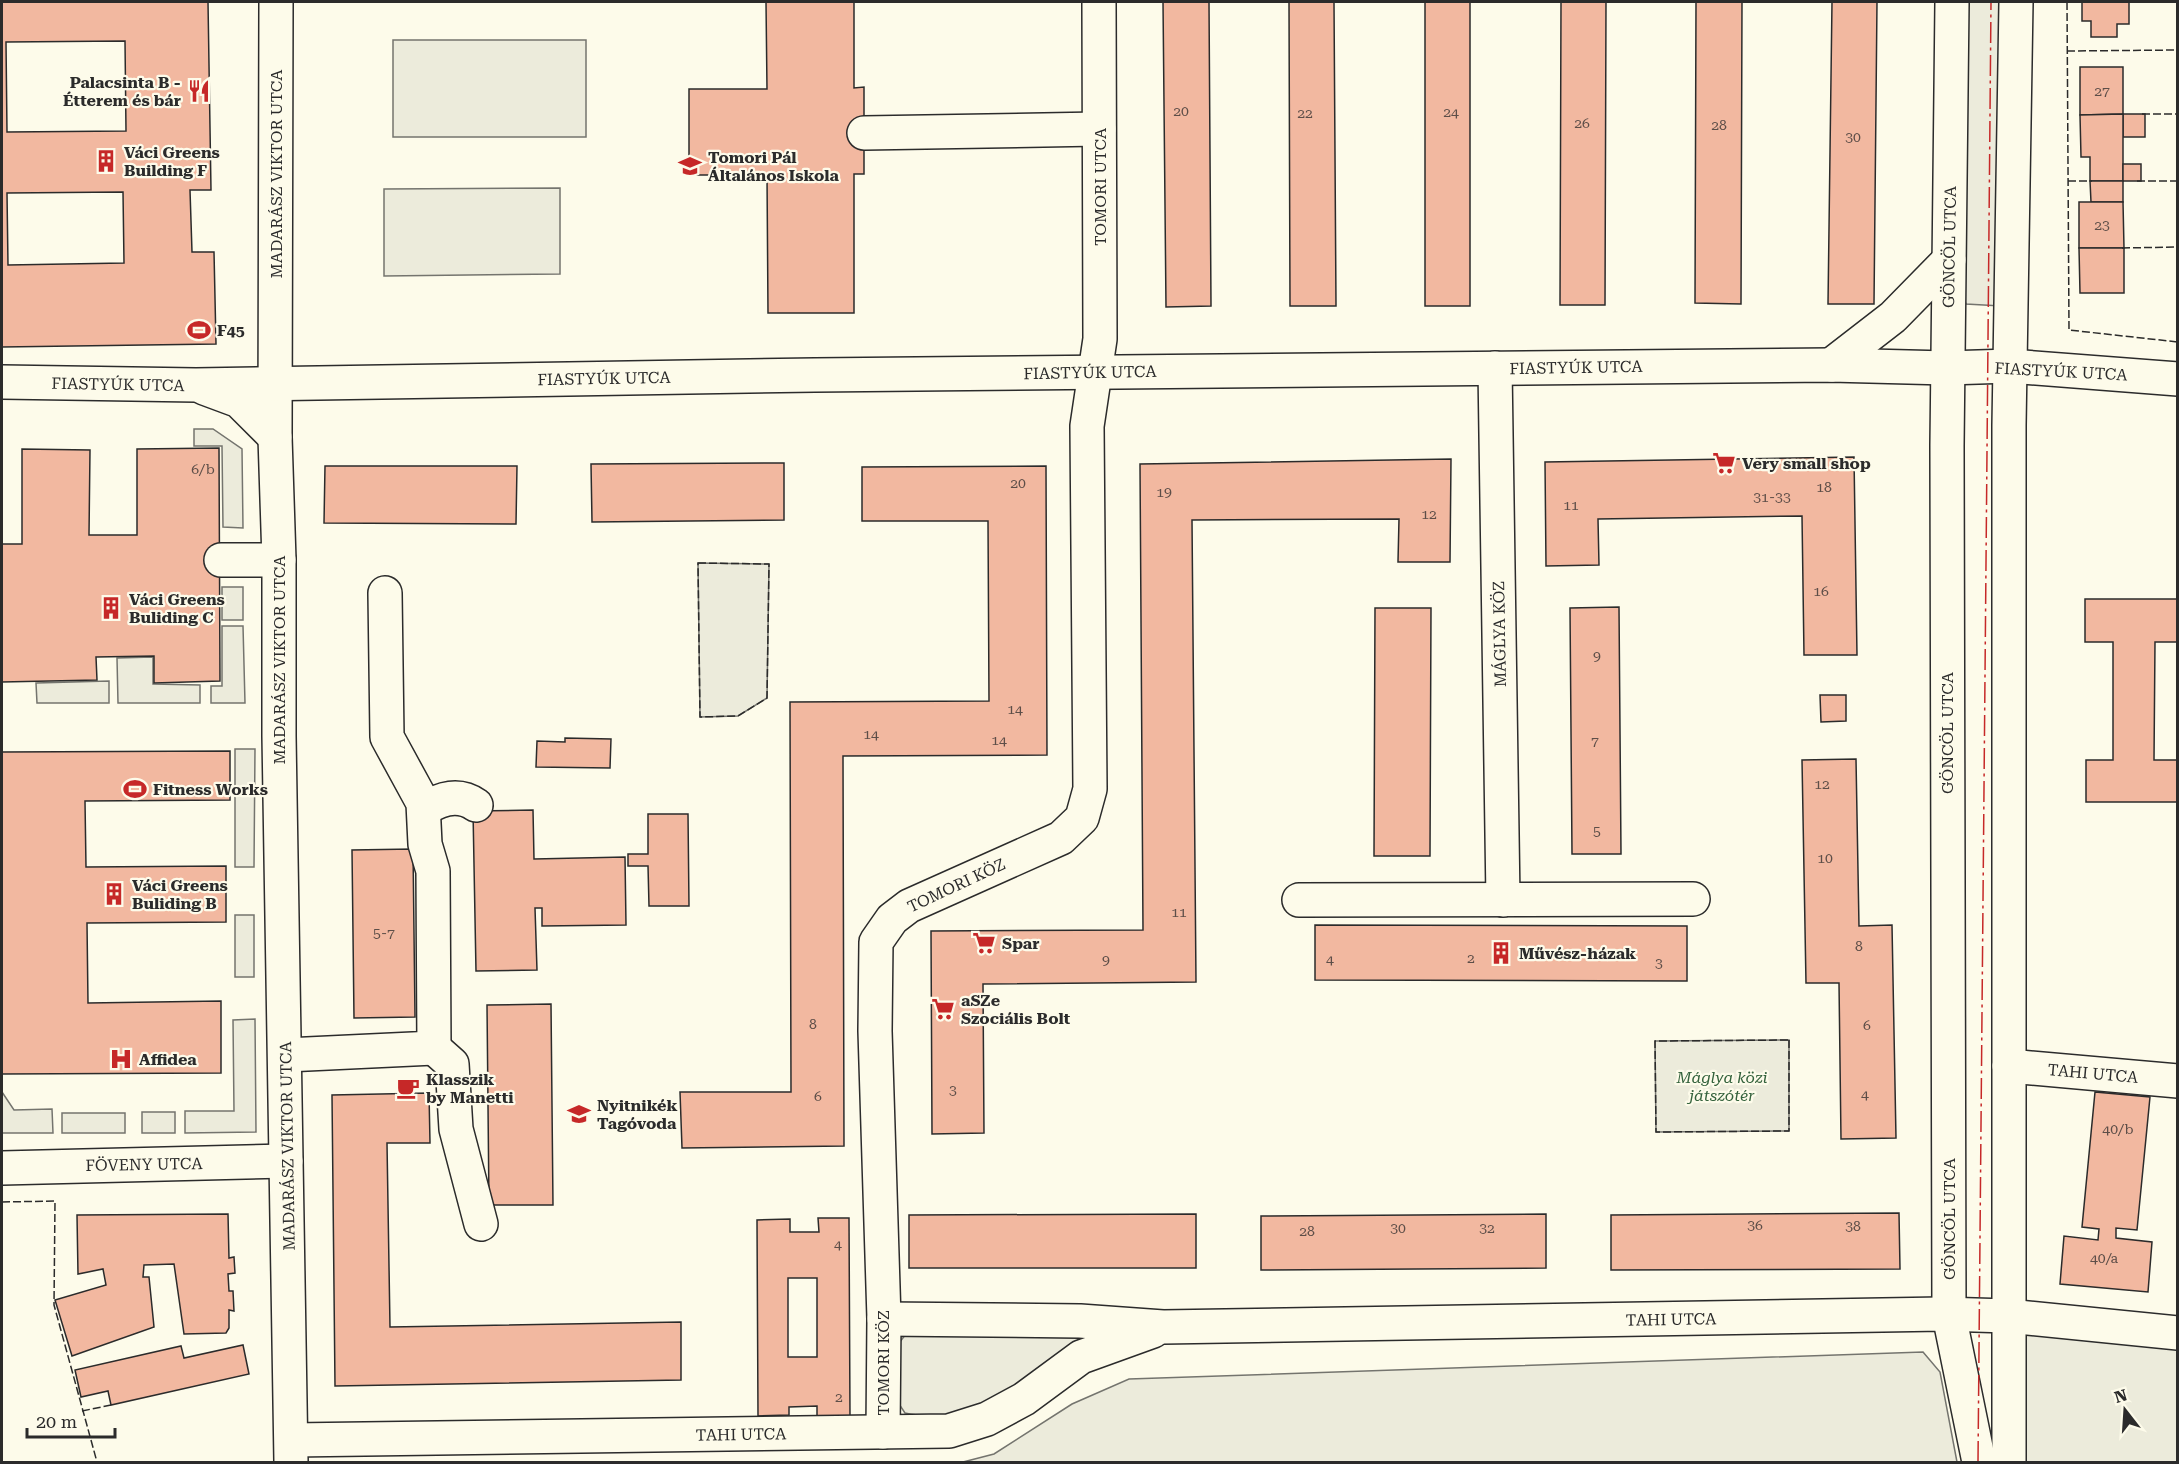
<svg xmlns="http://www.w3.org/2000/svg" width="2179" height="1464" viewBox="0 0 2179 1464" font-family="'Roboto Serif',serif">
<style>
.green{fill:#ecebdb;stroke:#74746e;stroke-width:1.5}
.building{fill:#f2b8a0;stroke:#2b2b2b;stroke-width:1.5;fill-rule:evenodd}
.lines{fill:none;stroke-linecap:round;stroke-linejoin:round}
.minor-casing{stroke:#2b2b2b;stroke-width:36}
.minor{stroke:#fdfbea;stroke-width:33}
.fence{stroke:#2b2b2b;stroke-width:1.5;stroke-dasharray:8 3;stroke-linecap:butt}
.power{stroke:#c62828;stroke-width:1.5;stroke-dasharray:21 4.5 3 4.5;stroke-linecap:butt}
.labels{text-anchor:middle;stroke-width:4.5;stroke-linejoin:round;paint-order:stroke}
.number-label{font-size:14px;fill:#5d4e48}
.poi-label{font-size:16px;font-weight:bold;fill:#2b2b2b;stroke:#fdfbea;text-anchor:start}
.street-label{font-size:16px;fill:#2b2b2b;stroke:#fdfbea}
.park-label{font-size:16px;font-style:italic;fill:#34623c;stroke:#fdfbea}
</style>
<rect width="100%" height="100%" fill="#fdfbea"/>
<g class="green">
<path d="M1964,2H2009L2001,306L1966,304L1962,293Z"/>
<rect x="393" y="40" width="193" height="97"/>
<path d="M560,188V274L384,276V189Z"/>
<path d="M194,429H213L242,449L243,528L223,527L222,446H194Z"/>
<path d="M698,563L769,564L767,698L738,716L700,717Z"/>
<rect x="222" y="587" width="21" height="33"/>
<path d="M222,626H243L245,703H211V686H222Z"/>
<path d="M153,657V684L200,685V703H118L117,658Z"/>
<path d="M109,681V703H37L36,683Z"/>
<path d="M235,749H255L254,867H235Z"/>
<rect x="235" y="915" width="19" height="62"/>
<path d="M255,1019L256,1132L185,1133V1111H234L233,1020Z"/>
<path d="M1789,1040V1131L1656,1132L1655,1041Z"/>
<path d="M2,1092L14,1110L52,1109L53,1133H2Z"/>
<rect x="142" y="1112" width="33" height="21"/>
<rect x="62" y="1113" width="63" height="20"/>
<path d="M2008,1316L2177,1333V1462H2009Z"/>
<path d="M1077,1332L1079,1345C1044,1368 1002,1403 960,1414C947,1418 919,1416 905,1413L899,1404V1343L906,1334Z"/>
<path d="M1923,1352L1940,1372L1957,1462H963L994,1454L1072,1404L1129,1379Z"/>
</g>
<g class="building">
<path d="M2,2H208L211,190H190L192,252H214L216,344L2,347ZM125,41L126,131L7,132L6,42ZM123,192L124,263L8,265L7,193Z"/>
<path d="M766,2H854V88L864,87V174H854V313H768L767,175H689V89H767Z"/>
<path d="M1163,2H1209L1211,306L1166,307Z"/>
<path d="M1289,2H1334L1336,306H1290Z"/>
<rect x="1425" y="2" width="45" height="304"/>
<path d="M1561,2H1606L1605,305H1560Z"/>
<path d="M1696,2H1742L1741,304L1695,303Z"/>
<path d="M1832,2H1877L1874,304H1828Z"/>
<path d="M2082,2H2129V24H2117V37H2091V21H2082Z"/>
<path d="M2080,67H2123V114L2080,115Z"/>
<rect x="2123" y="114" width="22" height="23"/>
<path d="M2123,114V181H2090V157H2081L2080,115Z"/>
<rect x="2123" y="164" width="18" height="17"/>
<path d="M2090,181H2123V202H2091Z"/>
<path d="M2079,202H2123L2124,248H2079Z"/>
<path d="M2079,248H2124V293H2080Z"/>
<path d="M219,448L220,681L154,683V656L96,657L97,680L2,682V544H22V449L90,450L89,535H137V449Z"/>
<path d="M1854,457L1857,655H1804L1802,516L1598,519L1599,565L1546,566L1545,462Z"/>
<path d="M1451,459L1450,562H1398L1399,519L1192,520L1196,982L983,984L984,1133L932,1134L931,931L1143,930L1140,464Z"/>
<path d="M784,463V520L592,522L591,464Z"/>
<path d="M325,466H517L516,524L324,523Z"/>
<path d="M1046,466L1047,755L843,756L844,1146L682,1148L680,1092H791L790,702L989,701L988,521H862V467Z"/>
<path d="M2085,599H2178V642H2155L2154,760H2178V802H2086V760H2113V642H2085Z"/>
<path d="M1619,607L1621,854H1572L1570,608Z"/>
<path d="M1375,608H1431L1430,856H1374Z"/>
<path d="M1820,695H1846V721L1821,722Z"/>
<path d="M565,738L611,739L610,768L536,767L537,741L565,742Z"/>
<path d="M230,751V800L85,801L86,867L226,866V922L87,923L88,1003L221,1001V1073L2,1074V752Z"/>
<path d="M1856,759L1859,926L1892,925L1896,1138L1841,1139L1839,983H1806L1802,760Z"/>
<path d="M533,810L534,859L625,857L626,925L542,926V908H535L537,970L476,971L473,811Z"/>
<path d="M648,814H688L689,906H649L648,866H628V854H648Z"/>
<path d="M413,849L415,1017L354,1018L352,850Z"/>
<path d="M1315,925L1687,926V981L1315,980Z"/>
<path d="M551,1004L553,1205H489L487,1005Z"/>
<path d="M2095,1092L2150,1097L2137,1230L2116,1228V1238L2152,1242L2148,1292L2060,1284L2064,1236L2098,1240L2099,1229L2082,1227Z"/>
<path d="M429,1093L430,1143H387L390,1327L681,1322V1380L335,1386L332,1095Z"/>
<path d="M1899,1213L1900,1269L1611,1270V1215Z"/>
<path d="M228,1214L229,1258L234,1257L235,1273L228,1274L229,1291H233L234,1311L229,1310V1328L226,1333L184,1334L174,1264L144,1265L143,1277H149L154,1327L72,1356L55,1300L106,1285L103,1269L78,1274L77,1215Z"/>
<path d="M1196,1214V1268H909V1215Z"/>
<path d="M1546,1214V1268L1261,1270V1216Z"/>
<path d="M818,1218H849L850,1416L817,1417V1406L789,1407V1415L758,1416L757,1220L790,1219V1232H819ZM788,1278H817V1357H788Z"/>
<path d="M243,1345L249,1374L111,1405L108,1391L81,1397L75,1370L181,1346L184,1358Z"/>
</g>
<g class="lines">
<g class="minor-casing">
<g id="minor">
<path d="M276,2L275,437L279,560V736L291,1462"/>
<path d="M1952,2L1947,446L1949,1315L1979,1462"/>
<path d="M864,133L1099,129"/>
<path d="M1831,365L1893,317L1949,260"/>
<path d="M1495,368L1503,900"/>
<path d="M2,382L196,385L815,375L1831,365L1947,368L2010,366L2178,379"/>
<path d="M204,388L239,401L275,437"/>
<path d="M221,560H279"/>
<path d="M425,809C441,798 459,793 476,805"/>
<path d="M1299,900L1693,899"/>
<path d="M434,1048L452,1064L456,1129L481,1224"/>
<path d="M286,1055L434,1048L433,871L425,844L423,803L387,737L385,593"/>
<path d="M2009,1066L2178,1081"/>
<path d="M2,1168L286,1161"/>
<path d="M884,1319L1080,1321L1163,1327L1942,1314L2008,1316L2178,1333"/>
<path d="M883,1432L884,1319L875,1031L876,942L892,919L909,906L1061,838L1082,818L1090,789L1087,426L1100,339L1099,2"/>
<path d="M292,1440L949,1431L987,1419L1024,1399L1081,1357L1153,1331"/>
<path d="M2009,1462V425L2016,2"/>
</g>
</g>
<use href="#minor" class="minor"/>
<g class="fence">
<path d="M2067,2L2069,330L2178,342"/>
<path d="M2067,51L2178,50"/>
<path d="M2142,114H2178"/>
<path d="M2068,181H2092"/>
<path d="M2137,181H2178"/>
<path d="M2122,248L2178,247"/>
<path d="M698,563L769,564L767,698L738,716L700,717Z"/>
<path d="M1789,1040V1131L1656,1132L1655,1041Z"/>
<path d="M2,1202L55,1201L54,1305L97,1462"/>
<path d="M82,1411L111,1405"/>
</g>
<path class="power" d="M1978,1462L1991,2"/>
</g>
<defs>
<g id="restaurant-bare" transform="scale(1.8)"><path d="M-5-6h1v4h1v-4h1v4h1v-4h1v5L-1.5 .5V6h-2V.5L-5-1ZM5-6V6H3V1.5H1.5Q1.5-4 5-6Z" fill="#c62828" stroke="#fdfbea" stroke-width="2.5" paint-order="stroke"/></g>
<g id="building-bare" transform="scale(1.8)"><path d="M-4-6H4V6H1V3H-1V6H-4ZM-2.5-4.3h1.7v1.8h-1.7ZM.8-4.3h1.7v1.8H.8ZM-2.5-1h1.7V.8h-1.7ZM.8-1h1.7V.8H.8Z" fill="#c62828" stroke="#fdfbea" stroke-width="2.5" paint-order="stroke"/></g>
<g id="school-bare" transform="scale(1.8)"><path d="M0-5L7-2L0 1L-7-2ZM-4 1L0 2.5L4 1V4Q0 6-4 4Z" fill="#c62828" stroke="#fdfbea" stroke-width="2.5" paint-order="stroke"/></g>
<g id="stadium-bare" transform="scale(1.8)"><path d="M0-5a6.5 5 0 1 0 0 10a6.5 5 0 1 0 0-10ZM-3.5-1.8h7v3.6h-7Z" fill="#c62828" stroke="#fdfbea" stroke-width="2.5" paint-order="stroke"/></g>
<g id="supermarket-bare" transform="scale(1.8)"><path d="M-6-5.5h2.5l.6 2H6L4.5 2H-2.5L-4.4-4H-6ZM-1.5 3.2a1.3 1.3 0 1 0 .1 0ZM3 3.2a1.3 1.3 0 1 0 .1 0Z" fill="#c62828" stroke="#fdfbea" stroke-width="2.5" paint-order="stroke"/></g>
<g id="hospital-bare" transform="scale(1.8)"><path d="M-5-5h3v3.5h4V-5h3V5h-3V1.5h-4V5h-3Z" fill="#c62828" stroke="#fdfbea" stroke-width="2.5" paint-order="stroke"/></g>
<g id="cafe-bare" transform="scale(1.8)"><path d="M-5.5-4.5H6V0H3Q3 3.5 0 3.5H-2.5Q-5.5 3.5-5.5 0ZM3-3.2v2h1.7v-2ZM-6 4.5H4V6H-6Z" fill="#c62828" stroke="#fdfbea" stroke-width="2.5" paint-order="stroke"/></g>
</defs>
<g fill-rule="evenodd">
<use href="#restaurant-bare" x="199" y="91"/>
<use href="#building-bare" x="106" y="161"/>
<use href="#school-bare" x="690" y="166"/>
<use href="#stadium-bare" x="199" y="330"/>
<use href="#supermarket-bare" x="1724" y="463"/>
<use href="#building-bare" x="111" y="608"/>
<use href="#stadium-bare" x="135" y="789"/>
<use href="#building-bare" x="114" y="894"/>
<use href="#supermarket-bare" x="984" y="943"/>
<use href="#building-bare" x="1501" y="953"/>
<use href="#supermarket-bare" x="943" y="1009"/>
<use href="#hospital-bare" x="121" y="1059"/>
<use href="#cafe-bare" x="408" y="1088"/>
<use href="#school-bare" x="579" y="1114"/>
</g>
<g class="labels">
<g class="number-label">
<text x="2102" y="96">27</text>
<text x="1181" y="116">20</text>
<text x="1451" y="117">24</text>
<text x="1305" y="118">22</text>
<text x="1582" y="128">26</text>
<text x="1719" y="130">28</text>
<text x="1853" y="142">30</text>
<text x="2102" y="230">23</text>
<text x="203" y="474">6/b</text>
<text x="1018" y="488">20</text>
<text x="1824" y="492">18</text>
<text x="1164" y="497">19</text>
<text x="1772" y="502">31-33</text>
<text x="1571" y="510">11</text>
<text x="1429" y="519">12</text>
<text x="1821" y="596">16</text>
<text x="1597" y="661">9</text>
<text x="1015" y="714">14</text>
<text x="871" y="739">14</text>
<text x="999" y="745">14</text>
<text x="1595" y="746">7</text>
<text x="1822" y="789">12</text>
<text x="1597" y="836">5</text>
<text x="1825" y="863">10</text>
<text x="1179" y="917">11</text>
<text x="384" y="938">5-7</text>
<text x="1859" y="951">8</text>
<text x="1471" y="963">2</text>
<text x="1330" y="964">4</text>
<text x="1106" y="965">9</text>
<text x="1659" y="968">3</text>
<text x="813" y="1029">8</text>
<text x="1867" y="1030">6</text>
<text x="953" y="1095">3</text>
<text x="1865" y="1099">4</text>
<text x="818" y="1101">6</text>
<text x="2118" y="1134">40/b</text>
<text x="1755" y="1230">36</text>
<text x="1853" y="1231">38</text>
<text x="1398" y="1233">30</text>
<text x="1487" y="1233">32</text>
<text x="1307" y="1236">28</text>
<text x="838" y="1249">4</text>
<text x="2104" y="1263">40/a</text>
<text x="839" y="1402">2</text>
</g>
<g class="poi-label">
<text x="181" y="88" text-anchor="end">Palacsinta B -<tspan x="181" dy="18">Étterem és bár</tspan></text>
<text x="124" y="158">Váci Greens<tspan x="124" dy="18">Building F</tspan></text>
<text x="708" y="163">Tomori Pál<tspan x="708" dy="18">Általános Iskola</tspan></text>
<text x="217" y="336">F45</text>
<text x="1742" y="469">Very small shop</text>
<text x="129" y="605">Váci Greens<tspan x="129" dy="18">Buliding C</tspan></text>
<text x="153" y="795">Fitness Works</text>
<text x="132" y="891">Váci Greens<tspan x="132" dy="18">Buliding B</tspan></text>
<text x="1002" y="949">Spar</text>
<text x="1519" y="959">Művész-házak</text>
<text x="961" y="1006">aSZe<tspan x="961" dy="18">Szociális Bolt</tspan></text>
<text x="139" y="1065">Affidea</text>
<text x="426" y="1085">Klasszik<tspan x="426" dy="18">by Manetti</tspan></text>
<text x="597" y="1111">Nyitnikék<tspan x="597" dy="18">Tagóvoda</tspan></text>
</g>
<g class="street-label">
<text transform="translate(276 174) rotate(-90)" y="6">MADARÁSZ VIKTOR UTCA</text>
<text transform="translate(1100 187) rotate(-90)" y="6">TOMORI UTCA</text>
<text transform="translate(1949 247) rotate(-89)" y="6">GÖNCÖL UTCA</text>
<text transform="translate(1576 367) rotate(-1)" y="6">FIASTYÚK UTCA</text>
<text transform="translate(2061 371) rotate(3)" y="6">FIASTYÚK UTCA</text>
<text transform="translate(1090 372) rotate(-1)" y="6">FIASTYÚK UTCA</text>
<text transform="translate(604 378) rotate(-1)" y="6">FIASTYÚK UTCA</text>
<text transform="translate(118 384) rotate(1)" y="6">FIASTYÚK UTCA</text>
<text transform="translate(1499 634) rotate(-91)" y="6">MÁGLYA KÖZ</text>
<text transform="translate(279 660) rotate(-90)" y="6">MADARÁSZ VIKTOR UTCA</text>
<text transform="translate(1947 733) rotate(-90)" y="6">GÖNCÖL UTCA</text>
<text transform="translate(956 885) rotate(-25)" y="6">TOMORI KÖZ</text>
<text transform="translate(2093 1073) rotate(5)" y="6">TAHI UTCA</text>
<text transform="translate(287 1146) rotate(-91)" y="6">MADARÁSZ VIKTOR UTCA</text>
<text transform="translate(144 1164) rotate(-1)" y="6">FÖVENY UTCA</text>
<text transform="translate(1949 1219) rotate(-90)" y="6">GÖNCÖL UTCA</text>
<text transform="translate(1671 1319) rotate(-1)" y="6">TAHI UTCA</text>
<text transform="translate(883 1363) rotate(-90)" y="6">TOMORI KÖZ</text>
<text transform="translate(741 1434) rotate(-1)" y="6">TAHI UTCA</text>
</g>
<g class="park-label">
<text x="1722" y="1083">Máglya közi<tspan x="1722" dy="18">játszótér</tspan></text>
</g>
</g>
<rect width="2179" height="1464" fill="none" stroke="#2b2b2b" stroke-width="6"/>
<g transform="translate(2125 1410) rotate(343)" stroke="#fdfbea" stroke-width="4.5" paint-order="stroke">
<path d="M0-4.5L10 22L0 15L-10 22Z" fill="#2b2b2b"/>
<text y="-9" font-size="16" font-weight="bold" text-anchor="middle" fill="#2b2b2b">N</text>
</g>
<path d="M27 1428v9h88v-9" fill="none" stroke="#2b2b2b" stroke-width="3"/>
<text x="36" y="1428" font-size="18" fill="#2b2b2b" stroke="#fdfbea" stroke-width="4.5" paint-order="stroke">20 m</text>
</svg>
